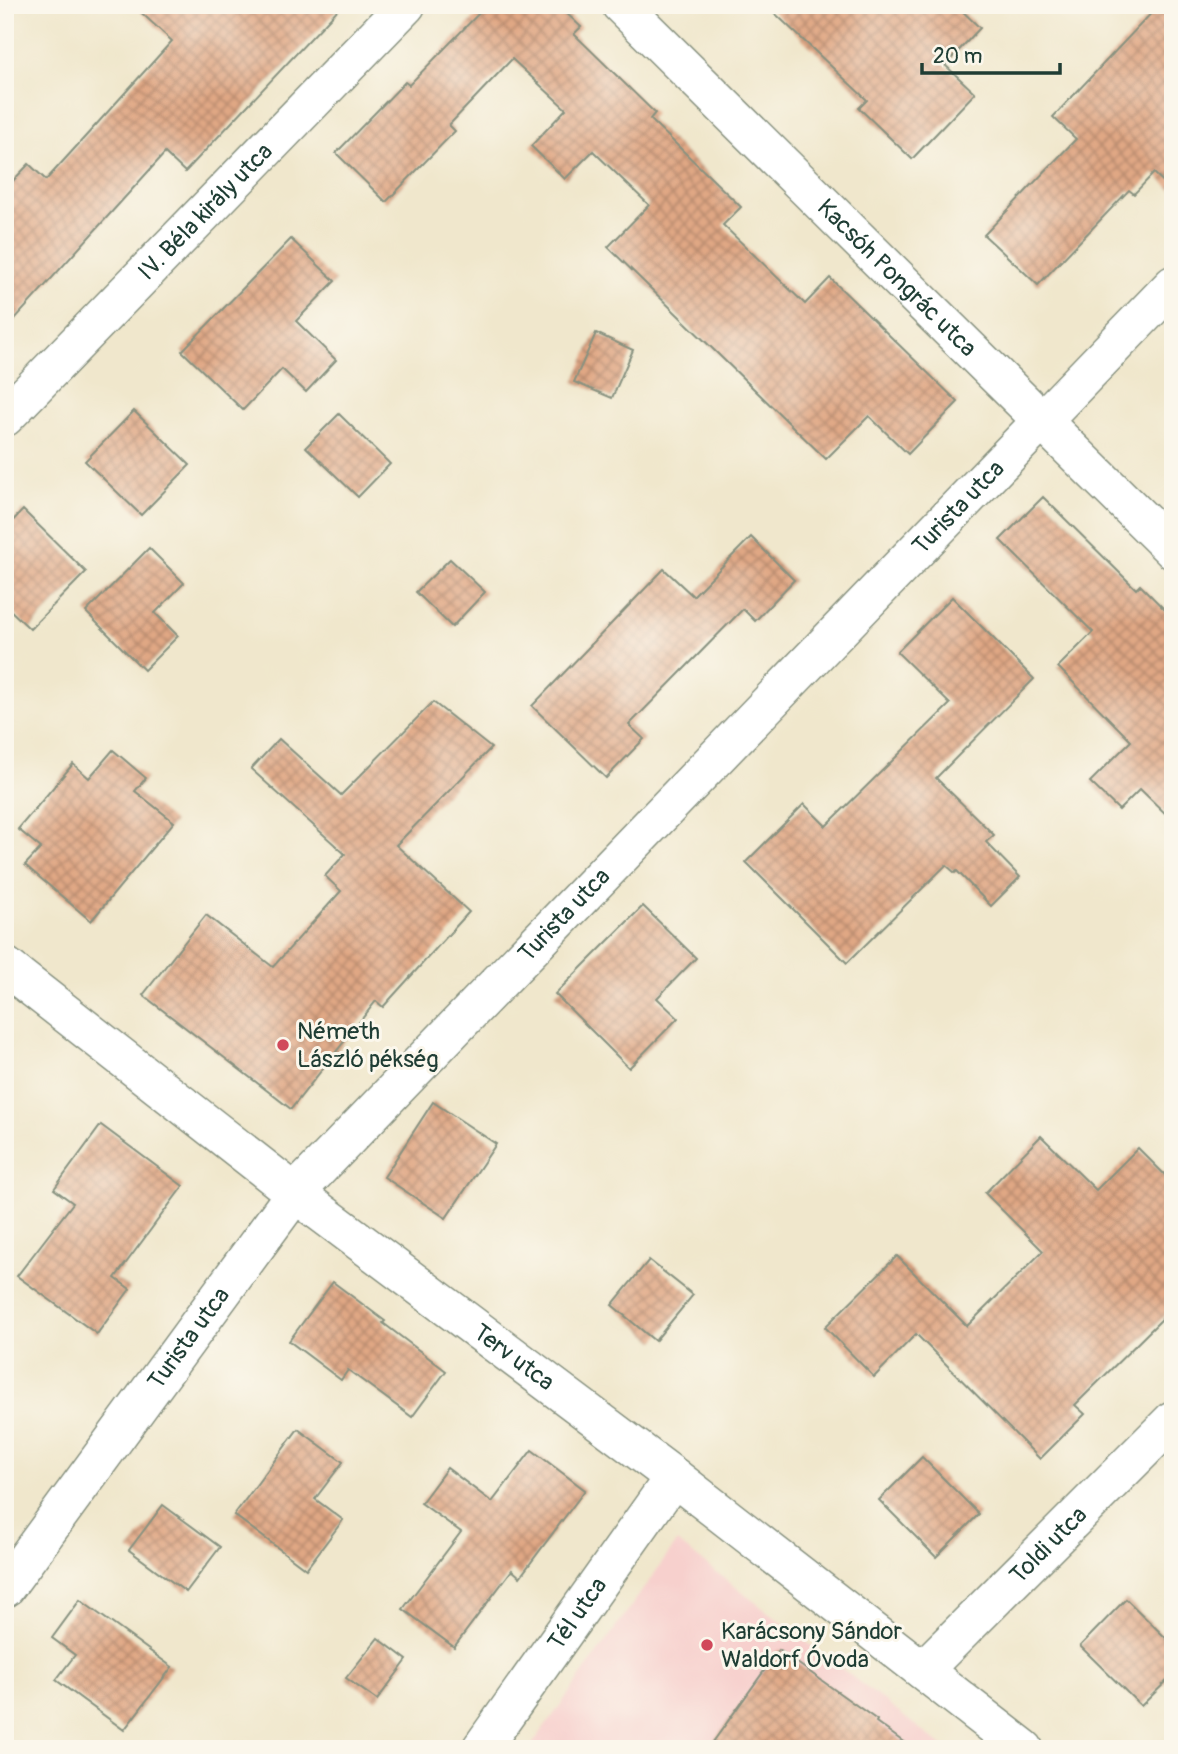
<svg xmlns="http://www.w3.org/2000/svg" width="1178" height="1754" viewBox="0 0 1178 1754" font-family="Pangolin,sans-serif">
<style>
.built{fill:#f7d0cd}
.building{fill:url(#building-cross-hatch)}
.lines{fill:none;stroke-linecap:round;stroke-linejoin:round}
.minor-casing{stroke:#889280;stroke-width:41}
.minor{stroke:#fff;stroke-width:38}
.poi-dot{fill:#d1495b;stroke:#fbf7ec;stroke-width:2.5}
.labels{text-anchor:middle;stroke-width:6;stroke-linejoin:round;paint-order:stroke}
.street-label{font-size:24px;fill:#1f3d34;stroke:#fbf7ec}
.poi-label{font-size:24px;fill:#1f3d34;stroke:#fbf7ec;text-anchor:start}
</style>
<defs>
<pattern id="building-cross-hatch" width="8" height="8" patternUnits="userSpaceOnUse" patternTransform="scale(1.75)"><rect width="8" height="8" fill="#e0a784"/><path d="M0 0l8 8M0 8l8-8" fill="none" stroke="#b5896d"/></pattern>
</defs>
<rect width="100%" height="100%" fill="#fbf7ec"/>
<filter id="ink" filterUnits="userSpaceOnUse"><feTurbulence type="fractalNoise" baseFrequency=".0143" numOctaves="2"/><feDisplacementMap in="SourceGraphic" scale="14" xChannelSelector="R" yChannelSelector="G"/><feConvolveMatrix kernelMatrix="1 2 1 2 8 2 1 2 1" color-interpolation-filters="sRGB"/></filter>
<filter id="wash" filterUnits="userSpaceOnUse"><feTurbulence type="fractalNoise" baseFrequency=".00686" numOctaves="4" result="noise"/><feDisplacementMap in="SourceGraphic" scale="28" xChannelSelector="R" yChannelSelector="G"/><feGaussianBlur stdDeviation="1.57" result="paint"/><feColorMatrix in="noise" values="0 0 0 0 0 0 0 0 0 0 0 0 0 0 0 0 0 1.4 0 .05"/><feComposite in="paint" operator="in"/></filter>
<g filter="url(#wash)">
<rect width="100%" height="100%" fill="#f0e7cc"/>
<path class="built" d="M677,1542L946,1749H529Z"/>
<g id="blocks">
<g class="building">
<path d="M133,5H342L185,172L165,153L5,330V189L29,164L46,180L172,41Z"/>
<path d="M487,5H558L581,27L574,34L655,113L650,119L741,207L723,225L805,304L830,278L958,402L908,454L869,416L826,459L608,247L649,205L593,151L565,179L531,146L566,109L512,59L449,125L455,131L386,202L336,153L405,82L409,85Z"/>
<path d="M766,5H956L980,28L945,65L975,93L912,159L859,108L867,100Z"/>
<path d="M1159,5H1173V191L1154,173L1134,194L1129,190L1038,285L984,235L1076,139L1053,117Z"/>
<path d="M291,239L335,281L296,321L336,360L306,392L282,369L243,410L182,351Z"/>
<path d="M596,333L633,350L612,398L574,382Z"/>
<path d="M134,411L190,465L141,515L85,461Z"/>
<path d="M339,414L390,464L358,497L306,447Z"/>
<path d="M1043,497L1136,589L1140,585L1173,618V821L1140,789L1119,810L1090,782L1131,741L1058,667L1093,632L1000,540Z"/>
<path d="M23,510L86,572L30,629L5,605V529Z"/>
<path d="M751,537L794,580L755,621L743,609L629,725L644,739L606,778L532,706L664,569L693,596Z"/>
<path d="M149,548L184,583L155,613L178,636L144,670L86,612Z"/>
<path d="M450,559L485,592L452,627L416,592Z"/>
<path d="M952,597L1034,679L936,778L994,835L986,842L1020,877L991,906L957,871L955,873L946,865L847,963L746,862L804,804L826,826L950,704L897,652Z"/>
<path d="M433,702L491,748L396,845L469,912L383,1007L376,1001L291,1109L143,995L206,915L273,967L341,891L325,876L345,854L251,769L279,739L341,795Z"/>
<path d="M113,750L146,778L135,791L174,822L91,921L25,865L41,848L18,829L73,764L89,778Z"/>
<path d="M643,906L696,958L657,998L678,1018L629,1068L555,994Z"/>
<path d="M433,1102L496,1144L446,1218L384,1177Z"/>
<path d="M101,1125L183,1186L115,1278L130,1289L97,1334L17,1276L73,1203L54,1189Z"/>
<path d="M1041,1136L1096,1190L1138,1148L1173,1183V1308L1075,1405L1085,1414L1040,1459L916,1334L874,1377L825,1327L897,1256L967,1326L1043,1251L985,1193Z"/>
<path d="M649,1260L693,1295L655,1341L612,1305Z"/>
<path d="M333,1282L385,1321L383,1323L446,1371L412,1417L348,1370L341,1380L289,1341Z"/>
<path d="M298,1429L343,1462L315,1499L343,1520L306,1569L234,1515Z"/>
<path d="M532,1450L585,1490L520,1577L512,1570L454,1647L403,1609L461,1532L421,1503L447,1468L492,1502Z"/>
<path d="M922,1457L979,1514L936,1557L879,1500Z"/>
<path d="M163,1505L220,1547L186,1592L129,1550Z"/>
<path d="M1126,1599L1173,1645V1675L1141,1706L1080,1646Z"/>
<path d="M80,1600L172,1667L124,1730L56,1680L75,1655L52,1638Z"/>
<path d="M378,1638L407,1660L377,1700L346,1678Z"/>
<path d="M779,1650L877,1720L876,1722L913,1749H708Z"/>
</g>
</g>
</g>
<g filter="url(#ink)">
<use href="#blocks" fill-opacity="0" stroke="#889280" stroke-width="2"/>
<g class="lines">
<g class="minor-casing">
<g id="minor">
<path id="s1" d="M621,5L1173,550"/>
<path id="s2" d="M5,417L406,5"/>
<path id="s3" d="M5,966L295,1193L674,1477L1024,1749"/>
<path id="s4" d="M5,1588L295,1193L1173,285"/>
<path id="s5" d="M923,1670L1173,1420"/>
<path id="s6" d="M481,1749L674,1477"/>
</g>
</g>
<use href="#minor" class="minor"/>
</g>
</g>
<g class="poi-dot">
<circle cx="283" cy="1045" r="7"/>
<circle cx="707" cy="1645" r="7"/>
</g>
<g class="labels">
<g class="street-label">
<text dy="8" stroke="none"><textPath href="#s2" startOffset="287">IV. Béla király utca</textPath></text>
<text dy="8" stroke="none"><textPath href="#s1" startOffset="388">Kacsóh Pongrác utca</textPath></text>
<text dy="8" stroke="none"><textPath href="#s4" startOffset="1444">Turista utca</textPath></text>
<text dy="8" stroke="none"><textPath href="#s4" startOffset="877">Turista utca</textPath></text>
<text dy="8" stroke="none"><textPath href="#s4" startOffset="310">Turista utca</textPath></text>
<text dy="8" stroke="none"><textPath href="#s3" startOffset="642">Terv utca</textPath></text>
<text dy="8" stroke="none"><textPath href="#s5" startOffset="177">Toldi utca</textPath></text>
<text dy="8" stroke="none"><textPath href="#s6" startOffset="166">Tél utca</textPath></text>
</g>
<g class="poi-label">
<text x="297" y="1039">Németh<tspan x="297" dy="28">László pékség</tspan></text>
<text x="721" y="1639">Karácsony Sándor<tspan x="721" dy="28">Waldorf Óvoda</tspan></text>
</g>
</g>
<rect width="1178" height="1754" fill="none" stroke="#fbf7ec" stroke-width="28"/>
<path d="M922 63v10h138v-10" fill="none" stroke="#1f3d34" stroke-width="3.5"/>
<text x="933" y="63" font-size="21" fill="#1f3d34" stroke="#fbf7ec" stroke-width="5" paint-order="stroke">20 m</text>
</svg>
